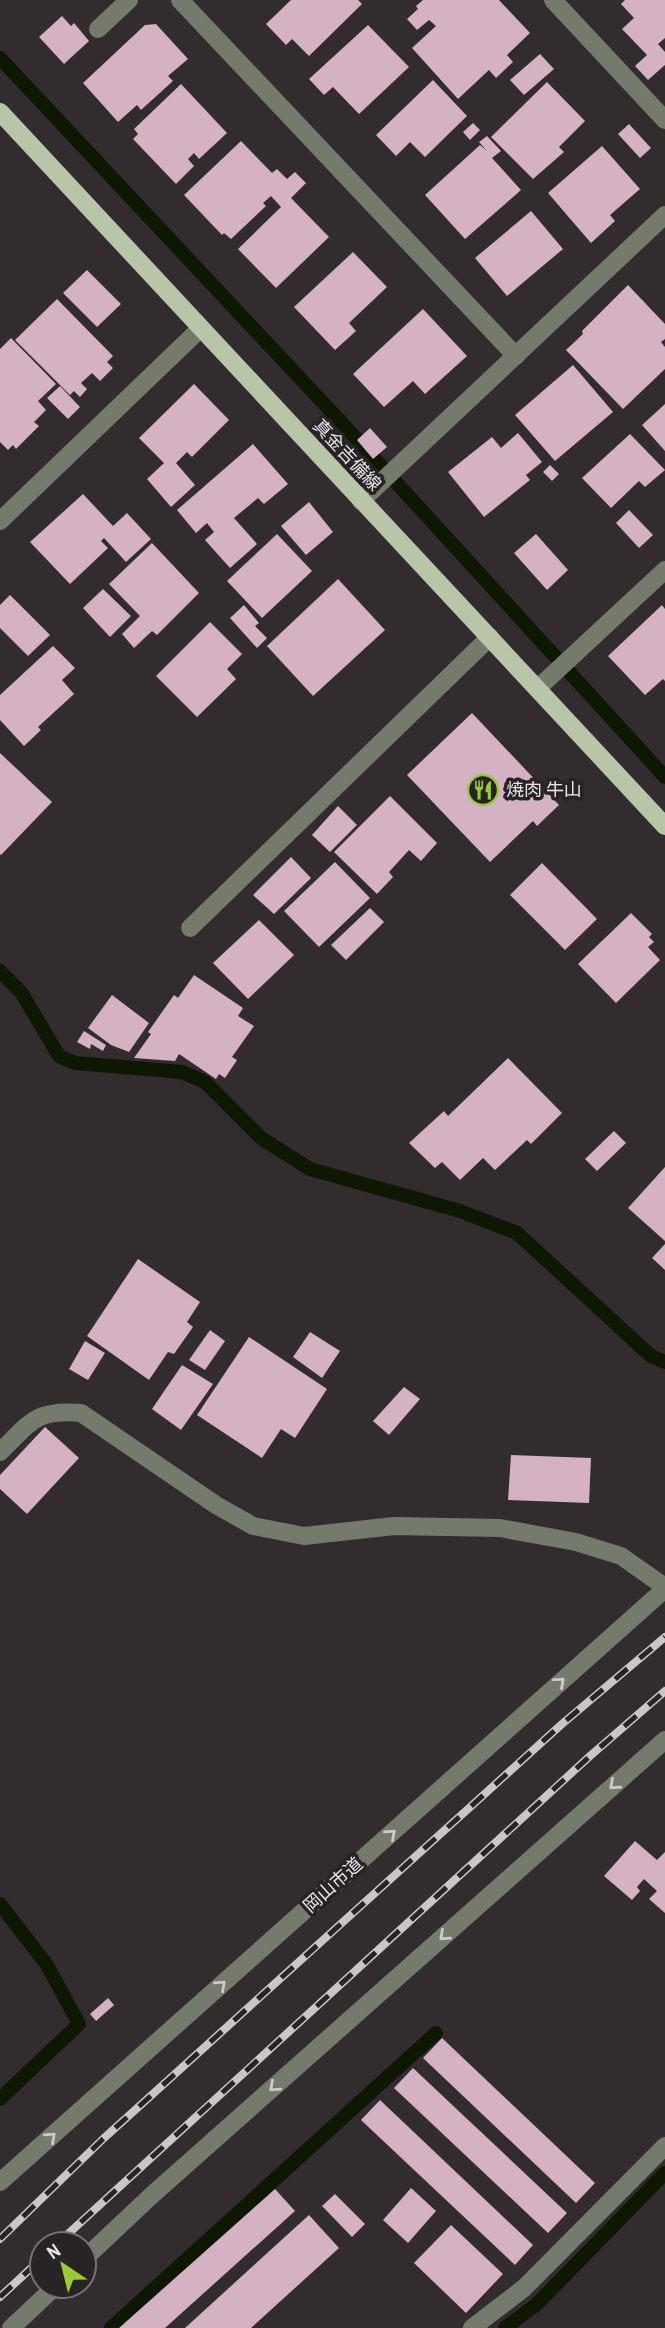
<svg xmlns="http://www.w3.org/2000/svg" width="665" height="2328" viewBox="0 0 665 2328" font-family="'Archivo Narrow','Noto Sans JP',sans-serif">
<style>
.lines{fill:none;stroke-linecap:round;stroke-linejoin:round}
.stream{stroke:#0e1701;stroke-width:14}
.building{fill:#d4b1c3}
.minor{stroke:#747a6c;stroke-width:18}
.major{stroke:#b9c5a9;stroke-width:18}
.rail-casing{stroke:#cac6c8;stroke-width:8}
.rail{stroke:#282325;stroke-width:5;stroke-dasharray:16;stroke-linecap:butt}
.oneway{stroke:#cccbc9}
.labels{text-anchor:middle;stroke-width:7;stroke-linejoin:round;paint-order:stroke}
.street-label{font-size:18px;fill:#eae6e8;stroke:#282325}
.poi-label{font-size:18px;fill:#eae6e8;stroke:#282325;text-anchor:start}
</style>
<rect width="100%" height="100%" fill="#322c2f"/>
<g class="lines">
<g class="stream">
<path d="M0,58L342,423L665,777"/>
<path d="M0,971L21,992L59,1056L75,1063L182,1072L205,1082L261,1138L310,1169L460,1211L517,1233L651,1356L665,1362"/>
<path d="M0,1904L47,1965L79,2024L0,2099"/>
<path d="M111,2328L436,2033"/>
<path d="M505,2328L537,2304L665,2173"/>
</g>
</g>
<g class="building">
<path d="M291,0H358L362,4L309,56L292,39L286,45L266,24Z"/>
<path d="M423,0H499L530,33L507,55L513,62L496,78L489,70L458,99L412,48L436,26L429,20L417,30L407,19L418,9L416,6Z"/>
<path d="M625,0H665V38L658,44L665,52V65L648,80L635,66L647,55L622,29L634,18L621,4Z"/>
<path d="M62,16L71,26L74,23L89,41L64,64L39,37Z"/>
<path d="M156,24L188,59L168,76L173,81L141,110L137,105L118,122L83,83L145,25Z"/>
<path d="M368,25L409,67L359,114L333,87L324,95L309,79Z"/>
<path d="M540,54L554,69L524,95L510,80Z"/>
<path d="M433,80L467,116L425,157L410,142L396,156L376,135Z"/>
<path d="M547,82L585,121L559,147L564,152L533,179L491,137Z"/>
<path d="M181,84L227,133L199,159L194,153L188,159L194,166L176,184L133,139L138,134L134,129Z"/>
<path d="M473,123L480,130L470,140L463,132Z"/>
<path d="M629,124L651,148L640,158L618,134Z"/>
<path d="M487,136L501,151L492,158L521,190L465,239L425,195L480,145L487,151L479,142Z"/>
<path d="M241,141L272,173L277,169L287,179L295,172L306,183L291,198L329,237L276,288L238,249L281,207L271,196L263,203L266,206L231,239L224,233L222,235L184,195Z"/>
<path d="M602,146L640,189L610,215L615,221L591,243L548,193Z"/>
<path d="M531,211L563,249L507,296L475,258Z"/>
<path d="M353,252L387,287L349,323L356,331L335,350L294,307Z"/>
<path d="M87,270L121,304L97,327L63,293Z"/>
<path d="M628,285L665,324V339L661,342L665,347V369L623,409L566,350L583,334L582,331Z"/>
<path d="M57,299L113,356L107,362L113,368L100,381L92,373L81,383L87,389L80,397L74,391L70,395L15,340Z"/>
<path d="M423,309L467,356L425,394L413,381L384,407L353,374Z"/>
<path d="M11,338L56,384L38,401L46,410L34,422L39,426L16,449L13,445L8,450L0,442V349Z"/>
<path d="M573,365L613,412L555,461L515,415Z"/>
<path d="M194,384L229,420L192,457L187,452L176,463L195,485L171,507L147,479L164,463L139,438Z"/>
<path d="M60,386L80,407L68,419L47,398Z"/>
<path d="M665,404V451L642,425Z"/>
<path d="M370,428L387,447L373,459L357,440Z"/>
<path d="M518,433L542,462L526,475L530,480L484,517L448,472L492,437L501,448Z"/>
<path d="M630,434L665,470L645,487L639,481L611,508L582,478Z"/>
<path d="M253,444L288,484L264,504L258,498L234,518L257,544L230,568L205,540L214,532L207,523L196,533L177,510Z"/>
<path d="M550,465L559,474L552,481L543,472Z"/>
<path d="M83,494L113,526L127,513L151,539L126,562L104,538L101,541L108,548L70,584L30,542Z"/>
<path d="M309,502L333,532L306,555L281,526Z"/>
<path d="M629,510L653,535L639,548L616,523Z"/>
<path d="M277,534L312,571L262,618L227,581Z"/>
<path d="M536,534L568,570L547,590L514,553Z"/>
<path d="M152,543L199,593L157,635L152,631L134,648L122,634L140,616L109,584Z"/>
<path d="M338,579L385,630L313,696L267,646Z"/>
<path d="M103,589L131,616L110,637L83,608Z"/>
<path d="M10,595L50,635L28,656L0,628V605Z"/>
<path d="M244,605L259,623L255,626L267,638L257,648L230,618Z"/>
<path d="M662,605L665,609V681L663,679L645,695L608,656Z"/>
<path d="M210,622L242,654L227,669L236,679L197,717L156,676Z"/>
<path d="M53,646L75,668L62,680L74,694L38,727L41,730L24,746L0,720V695Z"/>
<path d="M472,713L559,805L537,826L533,821L490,862L407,775Z"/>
<path d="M0,753L52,802L1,855L0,854Z"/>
<path d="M390,796L437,843L421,861L409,850L389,872L393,877L377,894L334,852Z"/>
<path d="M338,806L357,825L330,852L312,835Z"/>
<path d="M291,857L311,878L274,914L253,895Z"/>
<path d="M335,862L370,898L319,947L284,911Z"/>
<path d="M542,863L597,919L565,950L510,895Z"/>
<path d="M370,908L384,922L346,960L331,945Z"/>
<path d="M631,913L652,934L649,937L654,942L648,947L660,960L616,1003L578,964Z"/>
<path d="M259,920L294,955L248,999L213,963Z"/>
<path d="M194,975L243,1008L238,1016L254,1026L232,1057L237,1060L225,1078L219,1074L216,1079L179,1054L175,1061L134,1058L151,1034L148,1032L174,995L178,998Z"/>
<path d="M112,995L149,1023L129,1052L111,1045L88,1028Z"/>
<path d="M84,1031L106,1045L103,1051L91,1044L90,1049L77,1042Z"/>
<path d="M508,1058L562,1113L531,1144L527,1140L495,1170L483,1158L460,1180L442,1162L435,1168L409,1143L444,1111L448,1116Z"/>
<path d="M614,1131L626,1143L597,1171L585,1159Z"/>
<path d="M665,1167V1241L628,1208Z"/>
<path d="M665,1244V1270L652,1258Z"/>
<path d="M138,1259L200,1302L187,1322L193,1327L174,1354L168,1352L149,1380L87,1336Z"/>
<path d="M210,1330L225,1341L205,1370L189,1360Z"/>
<path d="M310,1332L340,1351L322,1378L293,1357Z"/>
<path d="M249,1337L327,1389L295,1438L281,1429L262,1458L197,1415Z"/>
<path d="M85,1341L105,1353L88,1380L69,1369Z"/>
<path d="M182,1365L213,1384L181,1430L152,1409Z"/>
<path d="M404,1387L420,1399L389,1435L373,1421Z"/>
<path d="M45,1427L79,1458L27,1514L0,1489V1475Z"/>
<path d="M511,1455L591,1458L589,1503L508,1500Z"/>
<path d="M635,1841L657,1860L665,1852V1913L649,1899L657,1891L644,1879L637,1887L640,1891L632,1900L604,1876Z"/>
<path d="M108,1998L114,2005L96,2021L90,2014Z"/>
<path d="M442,2038L595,2183L576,2203L423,2058Z"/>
<path d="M413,2068L567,2213L548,2233L394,2088Z"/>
<path d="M380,2100L533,2245L515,2265L361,2120Z"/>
<path d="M411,2188L436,2211L408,2243L383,2220Z"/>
<path d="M275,2189L295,2211L165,2328H119Z"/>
<path d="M335,2194L365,2224L352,2237L322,2206Z"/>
<path d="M309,2215L339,2248L251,2328H185Z"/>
<path d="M451,2225L503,2274L466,2313L414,2263Z"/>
</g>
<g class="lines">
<g class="minor">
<path d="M180,0L516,356"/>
<path d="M553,0L665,120"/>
<path d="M98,29L129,0"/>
<path d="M361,501L665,215"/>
<path d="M0,521L201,328"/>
<path d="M538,688L665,570"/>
<path d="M190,928L490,637"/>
<path d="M0,1452C31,1422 35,1409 81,1413L216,1505L253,1526L304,1536L394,1526L500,1528L576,1542L621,1556L665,1587"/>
<path d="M0,2182L665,1589"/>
<path d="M84,2259L152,2195L665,1740"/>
<path d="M11,2328L56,2286"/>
<path d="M472,2328L524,2288L665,2146"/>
</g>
<path class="major" d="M0,112L665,826"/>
<g class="rail-casing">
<g id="rail">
<path d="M0,2239L103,2139L562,1724L665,1637"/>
<path d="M57,2244L590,1756L665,1691"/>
<path d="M0,2297L42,2258"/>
</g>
</g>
<use href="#rail" class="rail"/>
</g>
<defs><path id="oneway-chevron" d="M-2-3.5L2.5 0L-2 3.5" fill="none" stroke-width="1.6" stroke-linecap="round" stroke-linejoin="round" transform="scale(1.75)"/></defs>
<g class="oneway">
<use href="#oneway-chevron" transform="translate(560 1682) rotate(-42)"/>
<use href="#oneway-chevron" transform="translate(614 1785) rotate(138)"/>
<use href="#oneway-chevron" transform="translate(391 1834) rotate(-42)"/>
<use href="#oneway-chevron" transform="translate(444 1936) rotate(138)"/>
<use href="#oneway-chevron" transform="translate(221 1985) rotate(-42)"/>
<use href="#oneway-chevron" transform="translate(274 2087) rotate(138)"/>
<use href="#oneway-chevron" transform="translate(51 2137) rotate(-42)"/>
</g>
<defs>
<g id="restaurant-ring" transform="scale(1.575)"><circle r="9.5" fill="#282325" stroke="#99cb36" stroke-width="1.5"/><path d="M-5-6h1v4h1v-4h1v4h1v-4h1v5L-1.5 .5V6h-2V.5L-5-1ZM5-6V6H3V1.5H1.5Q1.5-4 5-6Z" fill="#99cb36"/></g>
</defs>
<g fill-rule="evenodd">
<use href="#restaurant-ring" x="483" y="790"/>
</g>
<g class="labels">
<g class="street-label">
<text transform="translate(347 455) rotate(47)" y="6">真金吉備線</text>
<text transform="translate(333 1885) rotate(-42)" y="6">岡山市道</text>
</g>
<g class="poi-label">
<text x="506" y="796">焼肉 牛山</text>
</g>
</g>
<g transform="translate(63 2265) rotate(325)"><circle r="33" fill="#282325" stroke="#767173" stroke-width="2"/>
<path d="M0-5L12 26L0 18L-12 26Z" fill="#99cb36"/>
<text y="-10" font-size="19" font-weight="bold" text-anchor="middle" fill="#eae6e8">N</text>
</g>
</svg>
